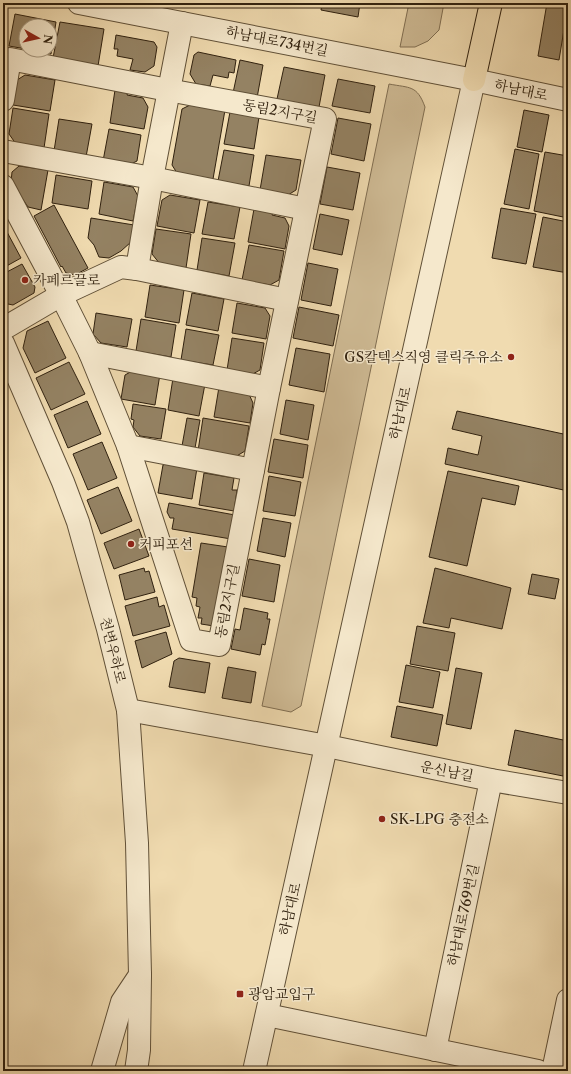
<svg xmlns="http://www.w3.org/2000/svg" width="571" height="1074" viewBox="0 0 571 1074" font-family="'Libre Caslon Text','Noto Serif KR',serif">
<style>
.green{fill:#cfbb95;stroke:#806e52}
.building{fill:#948263;stroke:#30210f}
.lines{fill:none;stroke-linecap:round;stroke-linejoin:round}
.minor-casing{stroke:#605037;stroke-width:24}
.major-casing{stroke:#30210f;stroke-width:24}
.minor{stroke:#f5e8cc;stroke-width:22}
.major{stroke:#f0dbb0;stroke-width:22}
.poi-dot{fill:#8f2418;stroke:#f5e8cc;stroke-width:1.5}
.labels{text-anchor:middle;stroke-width:3;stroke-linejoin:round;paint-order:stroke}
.street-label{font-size:14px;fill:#30210f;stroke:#f5e8cc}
.poi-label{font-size:14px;fill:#30210f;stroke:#f5e8cc;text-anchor:start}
</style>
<rect width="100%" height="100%" fill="#f0dbb0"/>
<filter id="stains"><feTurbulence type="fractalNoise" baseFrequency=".005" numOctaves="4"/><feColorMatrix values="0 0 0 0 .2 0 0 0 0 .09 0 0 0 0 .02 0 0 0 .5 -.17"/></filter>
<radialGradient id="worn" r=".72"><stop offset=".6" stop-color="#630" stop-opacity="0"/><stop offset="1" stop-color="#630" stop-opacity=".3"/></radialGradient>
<g class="green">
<path d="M409,3H444L439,30L428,41L415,47H400Z"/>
<path d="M389,84C410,88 417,85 425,107L301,706L291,712L262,706Z"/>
</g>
<g class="building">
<path d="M322,3H360L358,17L321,10Z"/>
<path d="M547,3L568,5L559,60L538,56Z"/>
<path d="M15,14L56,22L51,54L30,50H50V26H26V49L9,46Z"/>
<path d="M60,22L104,29L98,66L53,58Z"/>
<path d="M116,35L154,42L157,47L154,66L145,72L130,70L133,59L117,56L118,49H114Z"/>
<path d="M198,52L236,60L234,73L229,72L228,78L213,75L210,86L196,84L190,74L194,55Z"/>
<path d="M240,60L263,65L257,98L233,93Z"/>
<path d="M284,67L325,75L319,107L277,99Z"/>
<path d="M25,75L55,80L50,111L13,105L17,80Z"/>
<path d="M338,79L375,86L370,113L332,106Z"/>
<path d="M115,90L128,92L127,95L143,98L148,107L144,129L110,123Z"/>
<path d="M192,104L225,110L213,179L177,173L172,165L182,109Z"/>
<path d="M13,108L49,114L44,148L16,144L9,134Z"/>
<path d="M524,110L549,115L542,152L517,147Z"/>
<path d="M230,112L259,117L254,149L224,144Z"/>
<path d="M338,118L371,124L364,161L331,154Z"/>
<path d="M59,119L92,124L86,157L54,151Z"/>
<path d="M109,129L141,135L137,161L129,165L103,161Z"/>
<path d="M515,149L539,154L529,209L504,204Z"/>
<path d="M224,150L254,155L249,186L218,181Z"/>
<path d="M545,152L568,156V218L534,211Z"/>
<path d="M266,155L301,160L296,190L288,195L260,190Z"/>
<path d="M19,166L48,170L41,210L28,207L11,182L12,172Z"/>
<path d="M327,167L360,173L353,210L320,204Z"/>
<path d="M56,175L92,181L88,209L52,203Z"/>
<path d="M104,182L133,187L138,196L133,221L99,214Z"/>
<path d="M170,195L200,200L194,233L157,226L162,200Z"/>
<path d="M208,202L240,207L234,239L202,234Z"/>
<path d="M54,205L88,268L75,275L66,273L62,266L61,267L34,216Z"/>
<path d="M501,208L536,214L526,264L492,258Z"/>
<path d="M254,209L273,212L272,215L285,218L289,226L285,249L248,242Z"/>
<path d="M320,214L349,220L342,255L313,249Z"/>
<path d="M543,217L568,222V273L533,267Z"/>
<path d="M91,218L134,225L131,242L121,251L109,258L99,257L94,245L88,238Z"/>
<path d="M156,229L191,234L186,268L160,264L152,254Z"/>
<path d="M7,232L21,258L3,268V235Z"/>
<path d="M202,238L235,243L229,276L197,270Z"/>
<path d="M249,245L284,251L279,280L270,285L242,280Z"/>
<path d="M308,263L338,269L331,306L301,300Z"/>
<path d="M22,264L35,287L34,293L13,305L3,303V274Z"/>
<path d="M150,285L184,290L179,323L145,317Z"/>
<path d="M192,293L224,299L218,331L186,325Z"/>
<path d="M237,303L265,308L270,316L266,339L232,333Z"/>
<path d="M299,307L339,315L333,346L293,338Z"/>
<path d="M96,313L132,319L127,347L101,343L93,334Z"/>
<path d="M141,319L176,325L171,357L136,351Z"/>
<path d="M48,321L66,358L35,373L23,348L27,331Z"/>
<path d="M186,329L219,335L213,365L181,360Z"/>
<path d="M232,338L264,343L260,370L251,375L227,370Z"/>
<path d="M296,348L330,354L324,392L289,385Z"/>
<path d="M69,362L85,394L51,410L36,378Z"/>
<path d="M134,370L160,374L155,405L121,399L125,375Z"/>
<path d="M173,378L205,384L199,416L168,410Z"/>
<path d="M219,387L248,392L253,403L250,423L214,417Z"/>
<path d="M286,400L314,405L308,440L280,434Z"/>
<path d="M87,401L101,434L68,448L54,415Z"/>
<path d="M133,404L166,409L161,439L140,436L133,427L134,420L131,419Z"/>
<path d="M457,411L568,435V491L445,464L448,448L478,455L482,436L452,429Z"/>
<path d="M187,418L200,420L195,448L182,446Z"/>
<path d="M203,418L249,426L245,451L235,457L198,451Z"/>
<path d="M274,439L308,445L303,478L268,472Z"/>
<path d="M102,442L117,478L88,490L73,454Z"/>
<path d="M167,463L197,468L192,499L158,493L163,465Z"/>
<path d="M448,471L519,486L515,505L482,498L467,566L429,557Z"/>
<path d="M204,473L234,478L232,490H237L234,511L199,505Z"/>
<path d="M269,476L301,482L295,516L263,511Z"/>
<path d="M118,487L132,521L101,534L87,500Z"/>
<path d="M169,503L235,515L231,539L172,529L174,518H170L167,512Z"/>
<path d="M263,518L291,523L285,557L257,551Z"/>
<path d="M139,529L149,556L114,569L104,543Z"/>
<path d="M201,543L228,547L214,626L201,624L202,618H198L200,607L196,606L197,598L192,597Z"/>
<path d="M249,559L280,565L274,602L242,596Z"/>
<path d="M144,568L145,572L149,571L155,592L125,600L119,575Z"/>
<path d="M435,568L511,588L502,629L451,618L449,628L423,623Z"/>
<path d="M532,574L559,579L555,599L528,594Z"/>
<path d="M157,597L159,607L164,605L170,626L133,636L125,606Z"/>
<path d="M244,608L268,613L267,619H270L265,645L262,644L260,655L231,649L235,629L240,630Z"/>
<path d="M417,626L455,633L448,671L410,664Z"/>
<path d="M166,632L172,654L142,668L135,641Z"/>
<path d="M179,658L210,663L205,693L169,687L174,661Z"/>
<path d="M406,665L440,672L433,708L399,702Z"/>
<path d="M228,667L256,672L251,703L222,698Z"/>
<path d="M456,668L482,673L471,729L446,724Z"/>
<path d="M397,706L443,715L437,746L391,737Z"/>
<path d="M515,730L568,741V777L508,765Z"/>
</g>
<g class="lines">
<g class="minor-casing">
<g id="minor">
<path d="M79,3L474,80L568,100"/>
<path d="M3,100L10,59L168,90L325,119L269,388L219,645L191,640L128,446L90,353L61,295L3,186"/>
<path d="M3,151L152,178L306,209"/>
<path d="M137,269L152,178L182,23"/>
<path d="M3,329L61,295L121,267L137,269L287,300"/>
<path d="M3,343L63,482L78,522L108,629L128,710L137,843L140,975L122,1002L102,1071"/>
<path d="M90,353L269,388"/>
<path d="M128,446L253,470"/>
<path d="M128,710L327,746L491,780L568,793"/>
<path d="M267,1015L538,1071"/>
<path d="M435,1050L491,780"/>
<path d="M136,1071L139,1050L140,975"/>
<path d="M254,1071L474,80"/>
<path d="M553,1071L568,1000"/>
</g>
</g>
<g class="major-casing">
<path id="major" d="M474,80L491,3"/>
</g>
<use href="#minor" class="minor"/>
<use href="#major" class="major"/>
</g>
<g class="poi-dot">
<circle cx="25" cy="280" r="4"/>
<circle cx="511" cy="357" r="4"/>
<circle cx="131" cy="544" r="4"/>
<circle cx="382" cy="819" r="4"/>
<rect x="236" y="990" width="8" height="8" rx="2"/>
</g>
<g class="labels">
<g class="street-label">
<text transform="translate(277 41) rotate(11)" y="5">하남대로734번길</text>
<text transform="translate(521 90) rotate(12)" y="5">하남대로</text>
<text transform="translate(280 111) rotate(10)" y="5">동림2지구길</text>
<text transform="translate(400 413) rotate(-77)" y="5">하남대로</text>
<text transform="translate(227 601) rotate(-79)" y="5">동림2지구길</text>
<text transform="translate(113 650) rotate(76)" y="5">천변우하로</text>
<text transform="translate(447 771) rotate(11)" y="5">운신남길</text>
<text transform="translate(290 909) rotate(-77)" y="5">하남대로</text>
<text transform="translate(463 915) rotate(-78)" y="5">하남대로769번길</text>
</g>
<g class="poi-label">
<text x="33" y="285">카페르끌로</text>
<text x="503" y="362" text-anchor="end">GS칼텍스직영 클릭주유소</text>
<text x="139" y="549">커피포션</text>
<text x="390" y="824">SK-LPG 충전소</text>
<text x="248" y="999">광암교입구</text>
</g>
</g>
<rect width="571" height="1074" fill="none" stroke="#f0dbb0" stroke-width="16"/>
<rect x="4" y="4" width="563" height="1066" fill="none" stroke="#30210f" stroke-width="2"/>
<rect x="8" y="8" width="555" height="1058" fill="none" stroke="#30210f"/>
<g transform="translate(38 38) rotate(98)"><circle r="19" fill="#f5e8cc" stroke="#a69880"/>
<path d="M0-3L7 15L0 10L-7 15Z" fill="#8f2418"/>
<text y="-6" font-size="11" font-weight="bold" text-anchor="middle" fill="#30210f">N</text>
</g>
<rect width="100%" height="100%" filter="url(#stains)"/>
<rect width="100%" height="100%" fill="url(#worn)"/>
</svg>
